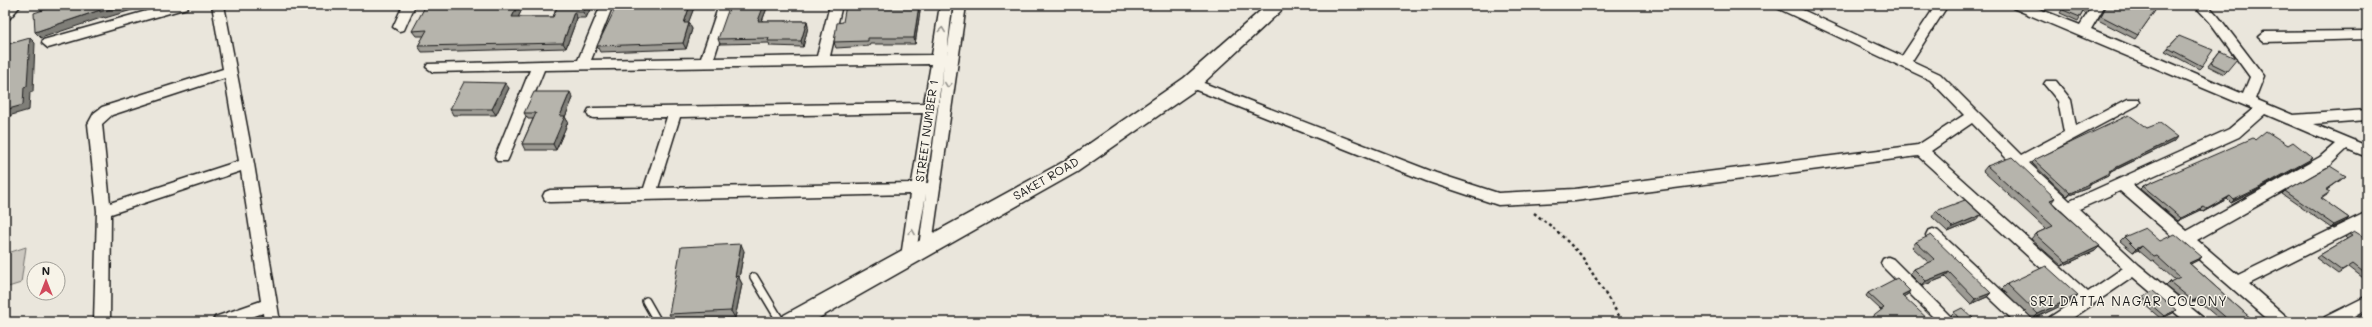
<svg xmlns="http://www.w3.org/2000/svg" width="2372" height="327" viewBox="0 0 2372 327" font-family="Mali,sans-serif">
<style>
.green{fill:#ccc8c0;stroke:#74726e}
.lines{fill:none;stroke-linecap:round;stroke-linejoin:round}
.lane-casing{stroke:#1c1c1c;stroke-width:10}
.street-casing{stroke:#1c1c1c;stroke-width:3}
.secondary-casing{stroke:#1c1c1c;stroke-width:3}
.path{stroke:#1c1c1c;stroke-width:2.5;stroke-dasharray:3 3;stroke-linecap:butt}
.lane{stroke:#f7f3e8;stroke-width:7}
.street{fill:#f7f3e8;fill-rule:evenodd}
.secondary{fill:#f7f3e8;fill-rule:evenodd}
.wall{fill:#9d9b94;stroke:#1c1c1c}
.shaded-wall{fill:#7f7e78;stroke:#1c1c1c}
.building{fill:#b6b4ac;stroke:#1c1c1c}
.oneway{stroke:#94928c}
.labels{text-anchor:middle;stroke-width:3;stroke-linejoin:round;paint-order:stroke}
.street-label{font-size:12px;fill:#1c1c1c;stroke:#f7f3e8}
.neighbourhood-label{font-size:13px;letter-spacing:1px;fill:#1c1c1c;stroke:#f7f3e8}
</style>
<rect width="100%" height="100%" fill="#eae6dc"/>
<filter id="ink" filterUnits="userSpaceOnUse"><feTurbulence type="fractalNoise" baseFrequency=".025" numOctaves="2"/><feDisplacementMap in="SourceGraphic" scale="8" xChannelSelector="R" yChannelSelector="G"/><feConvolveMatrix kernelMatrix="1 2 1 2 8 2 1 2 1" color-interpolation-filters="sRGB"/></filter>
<g filter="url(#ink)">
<path class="green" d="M26,247L21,283L5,288V254Z"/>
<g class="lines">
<g class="lane-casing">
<g id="lane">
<path d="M754,277L781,322"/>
<path d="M646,301L658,322"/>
</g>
</g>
<g class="street-casing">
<g id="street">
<path d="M8,5H21L9,19L5,20V8Z"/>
<path d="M168,5H189L187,8L48,48L42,43L43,40Z"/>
<path d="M212,5H224L254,164L280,322H264L263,313L238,322H212L215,317L261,301L241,171L111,214L110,322H94L97,211L88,124L94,113L102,107L223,69ZM225,78L239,161L110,203L102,124L112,115Z"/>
<path d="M403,5H415L404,30L399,31L393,27Z"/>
<path d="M601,5H613L591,60L701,58L719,5H731L714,58L817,56L830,5H842L830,56L932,55L940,5H952L947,54L954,5H966L931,251L926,253L921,251L919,247L926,194L915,257L913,261L908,263L903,261L901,257L910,194L550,202L545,200L543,196L545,192L550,190L644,188L667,117L594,118L589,117L587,113L589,109L594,108L924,103L931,64L544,70L509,157L507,161H497L495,157L530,70L433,72L426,67L428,64L578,60ZM944,64L928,183H926ZM923,113L912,183L658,188L680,117Z"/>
<path d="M1775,5H1792L1902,56L1936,5H1948L1912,61L1940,74L2021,155L2064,132L2058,101L2044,84L2046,81H2056L2071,100L2076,126L2128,99H2138L2140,102L2138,105L2029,163L2070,201L2229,129L2253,109L2013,8L2011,5H2029L2080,25L2093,5H2105L2091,29L2243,94L2250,77L2210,22L2194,5H2208L2218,16L2264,76L2255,99L2293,115L2367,110V120L2314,124L2367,146V157L2347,149L2330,165L2197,240L2238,275L2367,212V225L2363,227L2367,230V244L2350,233L2249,284L2287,317L2290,322H2271L2120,191L2079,209L2139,265L2202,317L2205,322H2186L2133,277L2067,322H2047L2050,317L2076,300L1918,156L1575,201L1498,205L1426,181L1186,86L1184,83L1186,80H1196L1436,173L1498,193L1575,189L1918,145L1964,115L1930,80L1777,8ZM2265,114L2335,144L2320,157L2187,231L2133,185L2239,137ZM1972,123L2014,166L2123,268L2088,292L1931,151Z"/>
<path d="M2367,31V39L2264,42L2258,37L2264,32Z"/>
<path d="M1933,229L1938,231L2030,317L2033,322H2015L1928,239L1926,235L1928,231Z"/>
<path d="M1888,257L1893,259L1956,322H1938L1883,267L1881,263L1883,259Z"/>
<path d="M2367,296V309L2344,322H2322L2325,317Z"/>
</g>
</g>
<g class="secondary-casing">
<path id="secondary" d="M1267,5H1287L1198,88L1077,172L812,322H781L784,315L1063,162L1184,78Z"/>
</g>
<path class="path" d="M1534,213L1556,230L1581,255L1623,322"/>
<use href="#lane" class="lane"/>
<use href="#street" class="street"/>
<use href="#secondary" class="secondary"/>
</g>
<g class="wall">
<path d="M524,5L518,17H553L558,5H592L586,18H577L566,48L422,52L418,46L424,36H416L412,31Z"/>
<path d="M695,5L688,23L692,29L686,49L600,52L597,46Z"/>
<path d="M921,5L915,44H870L869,46L836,48L834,42L843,22Z"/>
<path d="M2065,5H2092L2086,14L2083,12L2078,21L2060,13Z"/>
<path d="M2106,5H2159L2135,39L2098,20L2106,6Z"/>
<path d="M767,8L762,21H807L808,27L803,47L770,46L769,43L720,44L718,39Z"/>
<path d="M2179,36L2202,66L2199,69L2165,51Z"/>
<path d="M2220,51L2227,71L2224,74L2208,66Z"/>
<path d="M509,88L496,115H453L450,109Z"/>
<path d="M573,98L565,117L568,122L556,150H525L522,144L533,119H528L524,113Z"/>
<path d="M2147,128L2175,141L2111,172L2108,176L2091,184L2088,188L2067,196L2032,163L2034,160Z"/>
<path d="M2255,140L2288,145L2313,158L2310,161L2253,192L2231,203L2227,199L2203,212L2201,210L2178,221L2140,189L2143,186Z"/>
<path d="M1987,166L2052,202L2095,251L2062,266L2031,239L2035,234L2046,229L1983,171Z"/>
<path d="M2346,176L2327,190V195L2321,199L2349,218L2346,221L2331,228L2282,194L2285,191Z"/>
<path d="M1936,211L1977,220L1948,232L1932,217Z"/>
<path d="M2349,234L2367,239V281L2349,267L2338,274L2316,258L2320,255L2347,239L2345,237Z"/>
<path d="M2124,237L2160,241L2198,260L2190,264L2255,322H2223L2197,300L2189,304L2166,286L2170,282L2175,280L2153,260L2151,261L2138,250L2133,252L2120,241Z"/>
<path d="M1916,242L1991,293L1987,297L1971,304L1945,277L1922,286L1910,274L1914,269L1929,263L1912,247Z"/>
<path d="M744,251L739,278L742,284L735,318L673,321L669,314Z"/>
<path d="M2007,284L2073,300L2033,319L2002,289Z"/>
<path d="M1868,293L1908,294L1881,310L1866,296Z"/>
<path d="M2142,297L2173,313L2164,317L2160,318L2139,300Z"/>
<path d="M1954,312L1973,318L1970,322H1932L1955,320L1951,315Z"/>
</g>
<g class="shaded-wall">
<path d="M125,5H149L105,18L104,17L41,38L35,32L100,10Z"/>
<path d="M518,5H524L516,22L512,17Z"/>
<path d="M587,5H592L586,18L583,12Z"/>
<path d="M690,5H695L686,29L684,23Z"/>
<path d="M762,5H766L767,8L760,26L758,21Z"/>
<path d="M919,5H921L915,44L914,38Z"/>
<path d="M574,12L577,18L566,48L563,43Z"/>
<path d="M807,21L808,27L803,47L801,41Z"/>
<path d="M689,23L692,29L686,49L683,43Z"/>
<path d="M30,38L35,43L33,92H30L29,110L5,117V110Z"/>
<path d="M505,83L509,88L496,115L492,109Z"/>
<path d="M570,92L573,98L565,117L568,122L556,150L553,144L560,116Z"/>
<path d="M2178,137L2175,141L2106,174L2109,171Z"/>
<path d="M2313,158L2310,161L2253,192L2231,203L2234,200Z"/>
<path d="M2111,172L2108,176L2091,184L2088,188L2067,196L2070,193Z"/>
<path d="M2230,196L2227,199L2203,212L2207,209Z"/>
<path d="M2055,198L2051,203L2050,200Z"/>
<path d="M2204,207L2201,210L2178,221L2181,218Z"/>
<path d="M1981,215L1977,220L1948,232L1952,227Z"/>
<path d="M2349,218L2346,221L2331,228L2334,225Z"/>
<path d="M741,244L744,251L739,278L742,284L735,318L731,311L735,277Z"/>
<path d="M2100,246L2095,251L2062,266L2066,262Z"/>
<path d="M2142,246L2138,250L2133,252L2136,249Z"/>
<path d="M2202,257L2198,260L2185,267L2189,263Z"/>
<path d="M1949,272L1945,277L1922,286L1926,281Z"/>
<path d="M1910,291L1908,294L1900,299L1902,295Z"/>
<path d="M1991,293L1987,297L1971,304L1975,299Z"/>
<path d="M2078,295L2073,300L2033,319L2038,314Z"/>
<path d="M2201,296L2197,300L2189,304L2193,301Z"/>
<path d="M2176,310L2173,313L2161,319L2164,316Z"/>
</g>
<g class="building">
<path d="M58,5H125L100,12V10L35,32L34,13Z"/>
<path d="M426,5H518L512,17H553L558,5H587L583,12H574L563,43L418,46L427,30L412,31Z"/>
<path d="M617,5H690L684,23H689L683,43L597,46Z"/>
<path d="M730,5H764L758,21H807L801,41H768L769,38L718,39Z"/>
<path d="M846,5H919L914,38H868V41L834,42L837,23L843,22Z"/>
<path d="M2065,5H2092L2088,10L2085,8L2080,17L2063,10Z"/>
<path d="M2107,5H2159L2138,35L2101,16Z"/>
<path d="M2179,36L2213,50L2202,66L2168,48Z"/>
<path d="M30,38L27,86L24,87L23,105L5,110V45Z"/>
<path d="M2220,51L2237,59L2227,71L2211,63Z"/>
<path d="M464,82L505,83L492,109H450Z"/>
<path d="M534,92H570L560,116H565L553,144H522L536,113H524Z"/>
<path d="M2129,115L2147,128L2160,123L2178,137L2109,171L2111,172L2089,183L2091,184L2070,193L2034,160Z"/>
<path d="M2266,131L2288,145L2293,142L2313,158L2257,189L2234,200L2230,196L2207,209L2204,207L2181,218L2143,186L2253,138L2255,140Z"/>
<path d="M2012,157L2055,198L2050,200L2057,208L2100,246L2066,262L2035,234L2053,226L1987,166Z"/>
<path d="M2330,166L2346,176L2326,190L2330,192L2321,198L2349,218L2334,225L2285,191Z"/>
<path d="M1965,200L1981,215L1952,227L1936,211Z"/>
<path d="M2145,228L2160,241L2175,234L2202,257L2189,263L2255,322H2231L2201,296L2193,301L2170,282L2180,277L2157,256L2154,257L2142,246L2136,249L2124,237Z"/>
<path d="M2354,231L2367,239V275L2353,264L2342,271L2320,255L2352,236L2349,234Z"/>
<path d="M1931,235L1991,293L1975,299L1949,272L1926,281L1914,269L1935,260L1916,242Z"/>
<path d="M741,244L735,277L738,276L731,311L669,314L681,247Z"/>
<path d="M2046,266L2078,295L2038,314L2007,284Z"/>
<path d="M1897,278L1910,291L1902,295L1931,322H1866L1884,308L1868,293Z"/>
<path d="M2153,291L2176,310L2164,316L2142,297Z"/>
<path d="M1962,308L1973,318L1968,322H1932L1939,319L1960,320L1954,312Z"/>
<path d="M2367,312V322H2350Z"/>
<path d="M2163,317L2169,322H2153Z"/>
<path d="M1834,318L1838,322H1828Z"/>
</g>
<defs><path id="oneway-chevron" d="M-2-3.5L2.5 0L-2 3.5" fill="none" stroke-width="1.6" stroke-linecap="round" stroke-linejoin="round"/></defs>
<g class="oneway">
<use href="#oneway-chevron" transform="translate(942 30) rotate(-82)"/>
<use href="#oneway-chevron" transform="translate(948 85) rotate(98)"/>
<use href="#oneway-chevron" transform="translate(912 232) rotate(-81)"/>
</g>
</g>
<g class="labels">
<g class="street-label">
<text transform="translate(927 131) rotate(-82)" y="4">STREET NUMBER 1</text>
<text transform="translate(1046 179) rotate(-30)" y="4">SAKET ROAD</text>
</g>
<g class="neighbourhood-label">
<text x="2129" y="306">SRI DATTA NAGAR COLONY</text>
</g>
</g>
<rect width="2372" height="327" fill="none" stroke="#f7f3e8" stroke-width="20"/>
<rect x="10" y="10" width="2352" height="307" fill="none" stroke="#1c1c1c" stroke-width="1.5" filter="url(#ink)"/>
<g transform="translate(46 281)"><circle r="19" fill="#f7f3e8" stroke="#9f9d96"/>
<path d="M0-3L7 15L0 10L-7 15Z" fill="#d1495b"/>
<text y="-6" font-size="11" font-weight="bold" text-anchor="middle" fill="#1c1c1c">N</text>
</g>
</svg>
